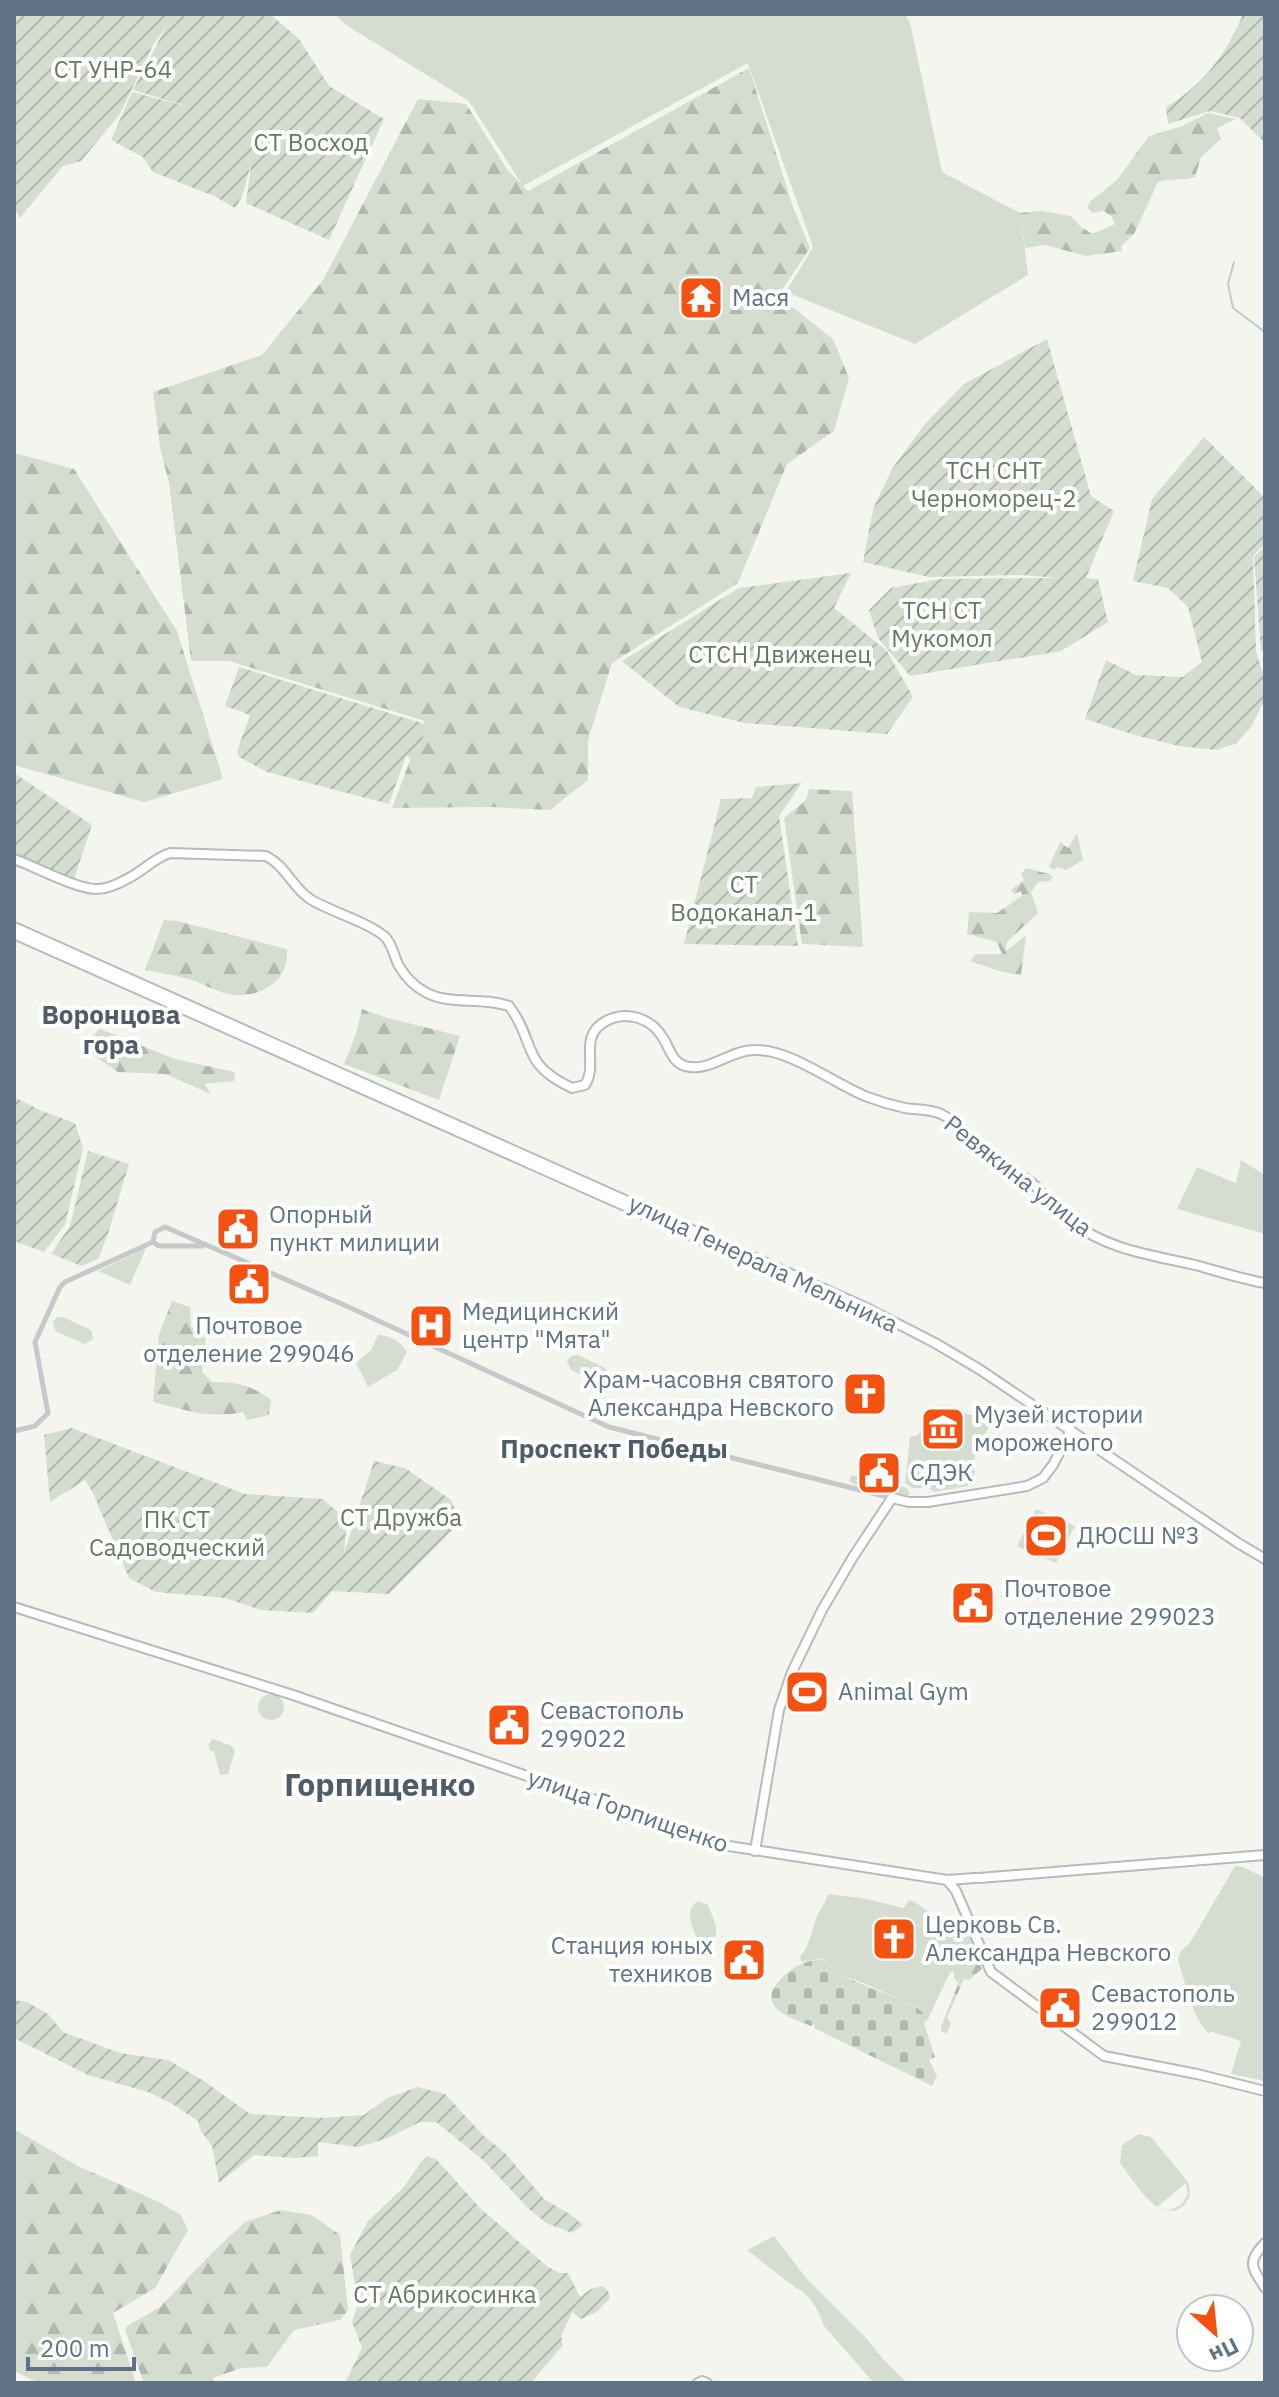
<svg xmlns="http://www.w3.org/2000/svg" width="1279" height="2397" viewBox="0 0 1279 2397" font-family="'IBM Plex Sans',sans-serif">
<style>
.green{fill:#d5ddd1;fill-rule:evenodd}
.forest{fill:url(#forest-firs)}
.cemetery{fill:url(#cemetery-stones)}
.garden{fill:url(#garden-furrows)}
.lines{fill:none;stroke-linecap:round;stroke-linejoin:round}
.stream{stroke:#bfcad0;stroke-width:2}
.major-casing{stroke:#b6babe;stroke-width:12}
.minor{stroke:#c6c9cc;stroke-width:5}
.major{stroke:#fff;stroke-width:8}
.labels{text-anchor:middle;stroke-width:8;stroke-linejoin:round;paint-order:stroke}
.park-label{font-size:24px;fill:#647b60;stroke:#fff}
.poi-label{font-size:24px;fill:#607384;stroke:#fff;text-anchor:start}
.street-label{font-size:24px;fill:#607384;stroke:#fff}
.neighbourhood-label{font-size:26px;font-weight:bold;fill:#4f5c69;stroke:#fff}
.district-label{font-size:32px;font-weight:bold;fill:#4f5c69;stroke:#fff}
</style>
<defs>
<pattern id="forest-firs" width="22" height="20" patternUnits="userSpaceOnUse" patternTransform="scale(2)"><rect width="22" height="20" fill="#d5ddd1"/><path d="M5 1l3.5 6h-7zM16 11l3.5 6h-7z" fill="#b0b8af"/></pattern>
<pattern id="cemetery-stones" width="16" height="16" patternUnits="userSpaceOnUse" patternTransform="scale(2)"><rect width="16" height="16" fill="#d5ddd1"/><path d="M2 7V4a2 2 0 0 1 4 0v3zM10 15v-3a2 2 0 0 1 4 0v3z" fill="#b0b8af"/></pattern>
<pattern id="garden-furrows" width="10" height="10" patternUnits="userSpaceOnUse" patternTransform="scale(2)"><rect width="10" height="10" fill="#d5ddd1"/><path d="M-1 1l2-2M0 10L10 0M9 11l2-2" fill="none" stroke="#b0b8af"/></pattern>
</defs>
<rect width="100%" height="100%" fill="#f5f5f0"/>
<g class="green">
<path d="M334,14H905L910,23L942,172L1020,213L1028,275L915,344L786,292L813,247L748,63L523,186L469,101L349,27Z"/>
<path d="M1241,1160L1265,1175V1234L1177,1209L1197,1167L1236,1183Z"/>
<path d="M146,1248L130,1285L98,1271Z"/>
<path d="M58,1317H63L91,1330L93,1339L85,1344L55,1331L53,1321Z"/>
<path d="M378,1335C389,1334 402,1343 407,1352L397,1370L368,1387L356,1363L371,1350Z"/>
<path d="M578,1355L605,1368L608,1372L605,1381L599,1382L571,1370L567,1361L571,1356Z"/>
<path d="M937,1408L971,1415L989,1426L971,1466L975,1468L974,1483L968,1484V1486L934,1492L929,1488H913L905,1483L910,1437L918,1435Z"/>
<path d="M851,1476H857L907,1488L910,1495C897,1498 860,1489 849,1481Z"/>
<path d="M1036,1509L1075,1526L1056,1563L1017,1546Z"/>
<circle cx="271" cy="1707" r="13"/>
<path d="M213,1739L232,1746L235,1751L228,1774L220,1775L214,1751H210L208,1744Z"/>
<path d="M1235,1866L1243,1867L1265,1878V2081L1231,2074L1241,2041L1210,2031L1209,2034C1191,2016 1186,1984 1178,1960L1180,1952L1190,1943Z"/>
<path d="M828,1894L862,1898L904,1908L909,1900L915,1902L942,1922L962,1929L972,1950L963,1957V1962L968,1966L958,1982L954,1979V1972H950L928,2019L924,2023V2014L919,2008L861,1982L839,1975L824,1958L802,1962L800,1957C810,1945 811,1933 816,1919C819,1911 825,1904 828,1894Z"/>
<path d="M698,1901L708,1905C713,1919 723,1934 709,1943L698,1941C693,1928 683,1910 698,1901Z"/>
<path d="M1139,2134L1151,2137L1188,2182C1191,2191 1191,2198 1184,2205C1159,2228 1134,2180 1120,2163L1122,2145ZM1186,2183L1188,2194L1181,2205L1168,2211L1157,2207Z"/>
<path d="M774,2236L807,2279L866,2338L884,2360L907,2383H874L824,2326C820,2312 810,2294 796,2288L747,2250Z"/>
</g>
<g class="forest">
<path d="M749,68L793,207L810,248L778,296L833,339L849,378L834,431L787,464L738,583L612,663L588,740V780L550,810L490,807L392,808L425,721L229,661H191L169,483L160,447L153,392L262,355L323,280L418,99L466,104L507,169L528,191Z"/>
<path d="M1208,113L1236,119L1217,128L1221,139L1201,157L1195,177C1182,181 1171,178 1158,182L1134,234L1121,246L1122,251L1086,256L1045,245L1025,248L1020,213L1040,211L1071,216L1080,226L1092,234L1115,224L1112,217L1104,211L1092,213L1087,207L1091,201L1117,180L1149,136L1180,127Z"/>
<path d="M14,453L74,469L177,631L223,779L144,802L14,765Z"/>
<path d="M809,789L852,791L863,947L802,944L784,818L806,800Z"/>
<path d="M1077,833L1083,860L1066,870L1057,867L1055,870L1049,867L1060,842L1068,848Z"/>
<path d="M1026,868L1049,874L1053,877L1050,881L1038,882L1031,892L1038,913L1007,942L1006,951L1026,935L1021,975L1002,972L970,961L976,954H1002L997,942L967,934L969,912L997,913L1022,896L1021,891L1014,894L1011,890L1024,880L1021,874Z"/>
<path d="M164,920L177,921L287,949C290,979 263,997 235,995C219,994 203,983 188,979C174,975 159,973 145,970Z"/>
<path d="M362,1009L388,1018L460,1036L439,1100L344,1064L356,1034Z"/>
<path d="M100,1029L175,1059L235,1072L234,1081L205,1084L211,1094L165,1074L118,1072L81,1047Z"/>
<path d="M172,1301L190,1307L191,1327L207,1329L202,1372L212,1382C235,1382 253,1385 271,1400L269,1415L247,1420L243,1412C210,1419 185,1410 153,1402L159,1335Z"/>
<path d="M962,1928L966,1929L982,1969L969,1980L964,1979L947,2018L951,2024L946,2034L941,2031V2027L962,1974L968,1966L963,1962V1957L972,1950Z"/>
<path d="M14,2129L78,2166L159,2202L181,2215L188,2230L155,2288L113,2313L136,2383H39L14,2371Z"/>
<path d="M281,2210L312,2215L340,2235L348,2310L340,2320L294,2330L267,2367L241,2368L213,2378L214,2383H144L125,2330L128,2325L159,2308L213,2252L245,2222Z"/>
</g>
<path class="cemetery" d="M824,1959L839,1975L901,2000L919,2009L924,2014V2023L935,2057L929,2060L937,2076L932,2086L814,2028L815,2026L813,2024L811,2026C799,2021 780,2015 773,2004C764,1990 789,1970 799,1965C807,1961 816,1960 824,1959Z"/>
<g class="garden">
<path d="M14,14H270L299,39L329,86L384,119L329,240L246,203L251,165C246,178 245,196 235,208L214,196L153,172L143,157L111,140L132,92L193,108L133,90L167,25L153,45L120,114L81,161L63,166L20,218L14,207Z"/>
<path d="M1243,14H1265V143L1240,118L1210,111L1168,124L1166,107C1204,85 1226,54 1243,14Z"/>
<path d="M1047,339L1091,496L1114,511L1086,578L1098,579L1108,622L1061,651L910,676L878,638L869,610L891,588L940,579L1058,578L1022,575L929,577L863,562L873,509L892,469L924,425L964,384Z"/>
<path d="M1204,437L1265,498V544L1253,556L1256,651L1265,680V699L1251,727L1235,744L1216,750L1179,746L1138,736L1085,719L1106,660L1136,675L1183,677L1202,662L1188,607L1168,588L1133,581L1152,499Z"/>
<path d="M1265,546V648L1261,652L1254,557Z"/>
<path d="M851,573L834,608L887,651L913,697L887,734L745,723L679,707L622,661L739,588Z"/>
<path d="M239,667L428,725L414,760L406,756L389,804L267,772L239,757L237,751L250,715L225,706Z"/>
<path d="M14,773L92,825L73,882L14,866Z"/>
<path d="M802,783L779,816L798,946L684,944L721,799L752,798L756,787Z"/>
<path d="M14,1097L42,1111L75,1123L83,1148L65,1225L44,1252L14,1241Z"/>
<path d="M88,1151L129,1164L108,1234L98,1259L82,1266L51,1254L70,1226Z"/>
<path d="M72,1428L245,1494L323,1499L347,1520L344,1553L374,1461L405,1468L451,1500L460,1522L389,1594L332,1591L313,1613L261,1610L225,1598L156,1592L129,1578L92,1491L85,1480L50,1502L44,1435Z"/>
<path d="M14,2000L27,2002L48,2014L63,2032L120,2053L168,2060L204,2081L250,2114L323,2118L364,2115L387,2098L418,2087L445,2094L484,2136L505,2153L544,2199L571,2215L583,2225L572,2233L546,2223L529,2209L483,2160L436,2122H420L388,2138L359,2147L318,2142V2156L294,2158L254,2155L219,2183L212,2146L200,2130L198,2121L171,2103L148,2092L88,2075L14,2038Z"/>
<path d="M427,2156L436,2159L481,2209L548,2267L560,2273H568L580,2297L591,2289L603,2286L608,2291L610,2298L597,2312L581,2319L572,2312L561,2336L563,2345L531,2383H345L362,2348L352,2322L358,2302L350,2255L368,2221L404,2187L420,2163Z"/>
</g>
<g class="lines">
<path class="stream" d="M1234,262L1228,284L1233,308L1265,332"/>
<g class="major-casing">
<g id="major">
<path d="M14,859C34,866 78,890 97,889C107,889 118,884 127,879C142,872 154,858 170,853L266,856C286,866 292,887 310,899C329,911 373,924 386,938C393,946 394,957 399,966C405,976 414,986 425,992C450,1006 481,996 509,1006C537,1043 519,1063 572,1088L585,1085C599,1064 577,1037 606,1021C627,1010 651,1018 663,1038C670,1049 672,1062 685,1066C709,1073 730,1050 754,1050C790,1049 831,1082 865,1096C878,1101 891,1105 905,1108C917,1110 930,1109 941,1114C959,1123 972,1141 986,1154C1000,1166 1018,1172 1032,1183C1046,1195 1056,1210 1071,1221C1107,1250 1152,1255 1195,1265C1218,1271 1241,1279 1265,1283"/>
<path d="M14,927L869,1309L935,1343L979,1369L1238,1543L1265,1559"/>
<path d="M14,934L883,1321"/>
<path d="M14,1607L293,1695L582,1795L716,1844L947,1880L975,1878"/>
<path d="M755,1851L779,1710L792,1672L822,1610L853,1557L892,1498L909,1502H928L1027,1486L1043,1478L1053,1465L1071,1430"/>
<path d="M979,1878L1265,1855"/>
<path d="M947,1880L956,1891L991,1972L1104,2056L1197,2074L1265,2091"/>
<path d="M1265,2243C1246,2263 1252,2267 1265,2288"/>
<path d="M698,2383L702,2381L707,2383"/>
</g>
</g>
<g class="minor">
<path d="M153,1242L155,1232L165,1227L342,1304L609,1427L892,1498"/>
<path d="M153,1242L159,1246H202"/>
<path d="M14,1431L35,1426L48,1413L35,1342L60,1287L65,1282L153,1242"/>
</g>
<use href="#major" class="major"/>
</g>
<defs>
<g id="temple-square" transform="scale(2.3)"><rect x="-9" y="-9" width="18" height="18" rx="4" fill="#f55110" stroke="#fff"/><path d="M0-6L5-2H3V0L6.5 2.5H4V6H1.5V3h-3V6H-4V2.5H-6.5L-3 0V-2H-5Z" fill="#fff"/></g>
<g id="civic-square" transform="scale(2.3)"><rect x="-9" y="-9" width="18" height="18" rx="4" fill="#f55110" stroke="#fff"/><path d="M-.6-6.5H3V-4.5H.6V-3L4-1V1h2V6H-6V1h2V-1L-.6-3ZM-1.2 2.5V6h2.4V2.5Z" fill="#fff"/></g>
<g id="hospital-square" transform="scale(2.3)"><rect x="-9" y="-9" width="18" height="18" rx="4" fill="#f55110" stroke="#fff"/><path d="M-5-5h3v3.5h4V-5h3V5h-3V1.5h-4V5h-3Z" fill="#fff"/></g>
<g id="church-square" transform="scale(2.3)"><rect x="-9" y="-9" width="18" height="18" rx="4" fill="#f55110" stroke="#fff"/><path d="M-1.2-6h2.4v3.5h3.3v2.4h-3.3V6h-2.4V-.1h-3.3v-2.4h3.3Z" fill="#fff"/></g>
<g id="museum-square" transform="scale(2.3)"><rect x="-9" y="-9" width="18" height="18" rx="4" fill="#f55110" stroke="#fff"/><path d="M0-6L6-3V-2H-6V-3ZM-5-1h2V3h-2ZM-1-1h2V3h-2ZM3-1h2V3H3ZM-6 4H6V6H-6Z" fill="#fff"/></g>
<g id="stadium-square" transform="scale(2.3)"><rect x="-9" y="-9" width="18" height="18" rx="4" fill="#f55110" stroke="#fff"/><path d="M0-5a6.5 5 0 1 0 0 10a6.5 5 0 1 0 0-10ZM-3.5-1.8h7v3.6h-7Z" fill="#fff"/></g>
</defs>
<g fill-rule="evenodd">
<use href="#temple-square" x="701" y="298"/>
<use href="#civic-square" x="238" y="1229"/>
<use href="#civic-square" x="249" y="1284"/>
<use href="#hospital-square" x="431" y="1326"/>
<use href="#church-square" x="865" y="1394"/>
<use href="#museum-square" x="943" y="1429"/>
<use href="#civic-square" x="879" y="1473"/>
<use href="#stadium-square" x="1046" y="1536"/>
<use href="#civic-square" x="973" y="1603"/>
<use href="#stadium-square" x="807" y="1692"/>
<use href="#civic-square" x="509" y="1725"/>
<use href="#church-square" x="894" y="1939"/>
<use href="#civic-square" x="744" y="1960"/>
<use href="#civic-square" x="1060" y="2008"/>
</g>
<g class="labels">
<g class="park-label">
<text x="113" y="78">СТ УНР-64</text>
<text x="311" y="151">СТ Восход</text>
<text x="994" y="479">ТСН СНТ<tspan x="994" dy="28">Черноморец-2</tspan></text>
<text x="942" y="619">ТСН СТ<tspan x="942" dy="28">Мукомол</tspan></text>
<text x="780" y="663">СТСН Движенец</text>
<text x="744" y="893">СТ<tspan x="744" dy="28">Водоканал-1</tspan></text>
<text x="401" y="1526">СТ Дружба</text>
<text x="177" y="1528">ПК СТ<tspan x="177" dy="28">Садоводческий</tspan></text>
<text x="445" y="2303">СТ Абрикосинка</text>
</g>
<g class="poi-label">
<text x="732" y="306">Мася</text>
<text x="269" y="1223">Опорный<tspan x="269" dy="28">пункт милиции</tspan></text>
<text x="462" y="1320">Медицинский<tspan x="462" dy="28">центр "Мята"</tspan></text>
<text x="249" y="1334" text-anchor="middle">Почтовое<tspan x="249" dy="28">отделение 299046</tspan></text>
<text x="834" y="1388" text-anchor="end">Храм-часовня святого<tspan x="834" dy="28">Александра Невского</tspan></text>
<text x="974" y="1423">Музей истории<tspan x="974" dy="28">мороженого</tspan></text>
<text x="910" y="1481">СДЭК</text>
<text x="1077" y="1544">ДЮСШ №3</text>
<text x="1004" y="1597">Почтовое<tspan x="1004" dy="28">отделение 299023</tspan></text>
<text x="838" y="1700">Animal Gym</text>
<text x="540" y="1719">Севастополь<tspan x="540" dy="28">299022</tspan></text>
<text x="925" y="1933">Церковь Св.<tspan x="925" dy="28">Александра Невского</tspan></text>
<text x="713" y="1954" text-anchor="end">Станция юных<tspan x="713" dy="28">техников</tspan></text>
<text x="1091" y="2002">Севастополь<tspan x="1091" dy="28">299012</tspan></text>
</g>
<g class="street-label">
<text transform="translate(1018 1176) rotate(38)" y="8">Ревякина улица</text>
<text transform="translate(763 1264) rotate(25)" y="8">улица Генерала Мельника</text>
<text transform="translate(628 1811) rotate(19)" y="8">улица Горпищенко</text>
</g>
<g class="neighbourhood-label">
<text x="111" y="1024">Воронцова<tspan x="111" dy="30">гора</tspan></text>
<text x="614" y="1458">Проспект Победы</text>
</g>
<g class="district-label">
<text x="380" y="1796">Горпищенко</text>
</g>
</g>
<rect width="1279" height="2397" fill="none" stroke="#607384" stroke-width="32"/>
<g transform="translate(1215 2333) rotate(153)"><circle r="38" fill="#ffffff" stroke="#bfc7ce" stroke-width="2"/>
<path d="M0-6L14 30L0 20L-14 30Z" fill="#f55110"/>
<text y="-12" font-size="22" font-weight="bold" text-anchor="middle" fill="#607384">Пн</text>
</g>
<path d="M28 2357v12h106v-12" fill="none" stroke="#607384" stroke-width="4"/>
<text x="40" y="2357" font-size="24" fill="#607384" stroke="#ffffff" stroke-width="6" paint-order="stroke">200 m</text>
</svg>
